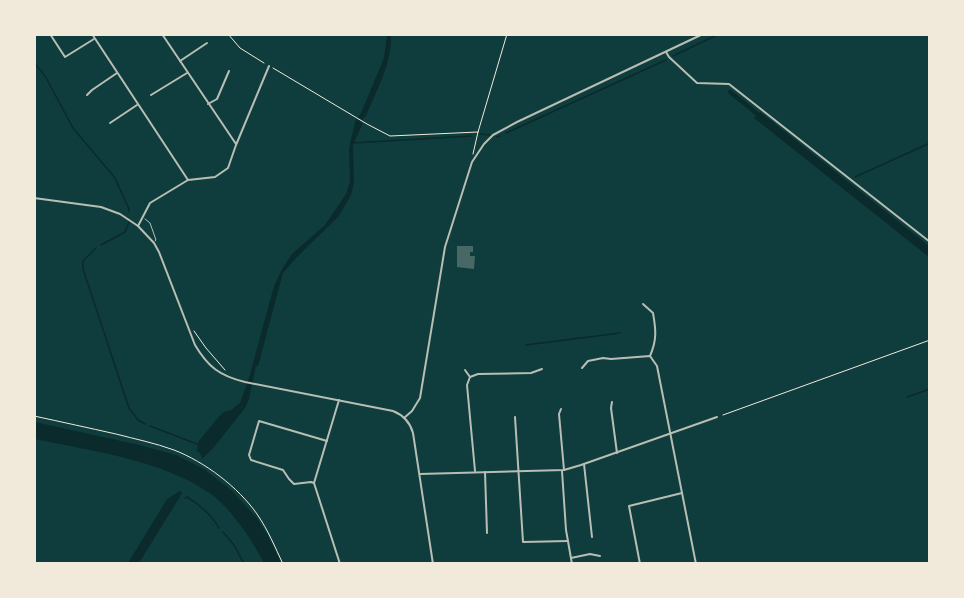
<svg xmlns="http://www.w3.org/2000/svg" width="964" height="598" viewBox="0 0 964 598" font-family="Ubuntu,sans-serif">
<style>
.water{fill:#0a2a2b}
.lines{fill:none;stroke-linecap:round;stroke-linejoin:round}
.stream{stroke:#0a2a2b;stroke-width:1.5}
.canal{stroke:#0a2a2b;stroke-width:4.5}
.building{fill:#486865}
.path{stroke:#f1e9da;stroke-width:1}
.service{stroke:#b8beb3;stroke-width:1}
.minor{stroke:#b8beb3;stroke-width:2}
.tertiary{stroke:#b8beb3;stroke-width:2}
</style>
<rect width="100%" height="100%" fill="#0f3d3e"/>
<g class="water">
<path d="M387,35H391C392,63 377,89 366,116L362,120L358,117L361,113L384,58Z"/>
<path d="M760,112L929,246V257L754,118Z"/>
<path d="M356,119L361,122L362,125L353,145L354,183L351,195L339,216L296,258L283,273L258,366H256L249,399L245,408L214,447L202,459L201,454L197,451L198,442L222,413L227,411L231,410L240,403L249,378L274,286L282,269L292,254L325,225L346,194L350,181L349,151L350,143Z"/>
<path d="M35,422L139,445L176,455L204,469L232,491L257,518L268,536L281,563H264C253,541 231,509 211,494C162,460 92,451 35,439Z"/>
<path d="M180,491L182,492L181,495L139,563H128L167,499Z"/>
</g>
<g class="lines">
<g class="stream">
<path d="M673,56L719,34"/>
<path d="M34,62L45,76L73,128L115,178L129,209V212"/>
<path d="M506,133L666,60"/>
<path d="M480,134L490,135"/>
<path d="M497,137L500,136"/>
<path d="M352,143L471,136"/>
<path d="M855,177L930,143"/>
<path d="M101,245L125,232L129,222"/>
<path d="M96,248L83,261V269L129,408L138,420L145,424"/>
<path d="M526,345L620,333"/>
<path d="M907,397L930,389"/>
<path d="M150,426L197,444"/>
<path d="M185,498L187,497C200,505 211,514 219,528"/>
<path d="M223,532L234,545L244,564"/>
</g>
<path class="canal" d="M730,92L760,116"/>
</g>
<path class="building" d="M457,246H473V252H470V256H475L474,269L457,267Z"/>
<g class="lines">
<g class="path">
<path d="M228,34L240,48L264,63"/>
<path d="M273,68L367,124L390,136L478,132"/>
<path d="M473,154L478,132L507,34"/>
<path d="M194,331L206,348L225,370"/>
<path d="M723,415L930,340"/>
<path d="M34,416C62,422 89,428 116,434C135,439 155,443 174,450C205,462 238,487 257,514C268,530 275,547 283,564"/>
</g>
<path class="service" d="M145,219L150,223L156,240L155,241"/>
<g class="minor">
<path d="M50,34L65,57L94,39"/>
<path d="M92,34L188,180"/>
<path d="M162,34L236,144"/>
<path d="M666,52L669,57L697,83L729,84L930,242"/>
<path d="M180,61L207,43"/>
<path d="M87,95L92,90L117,73"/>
<path d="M151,95L187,73"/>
<path d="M208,104L217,99L229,71"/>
<path d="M110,123L137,105"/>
<path d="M138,226L150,203L188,180L215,177L228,168L236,145L269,66"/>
<path d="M643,304L653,313C656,330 657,340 650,356"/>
<path d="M582,368L588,361L603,358L611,359L650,356L657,366L696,564"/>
<path d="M465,370L470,377"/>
<path d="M339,400L314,483L340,564"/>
<path d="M612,402L611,408L617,453"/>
<path d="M561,409L559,414L564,470"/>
<path d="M515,417L523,542L568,541"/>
<path d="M404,418L412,411L420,398L445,247L472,162L484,144L493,135L517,122L703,34"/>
<path d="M584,464L592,537"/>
<path d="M475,471L467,385L470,377L478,374L531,373L542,369"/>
<path d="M562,471L566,530L572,564"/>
<path d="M485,472L487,533"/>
<path d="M420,474L564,470L581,465L717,417"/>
<path d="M314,483L311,482L294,484L289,479L283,470L251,460L249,455L259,421L327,441"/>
<path d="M571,558L590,554L600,556"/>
<path d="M640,564L629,506L682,493"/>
<path d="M710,564H719"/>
</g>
<path class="tertiary" d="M34,198L101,207L120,214L138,226L154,243L159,252L195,345C208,367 220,376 245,382L393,411C403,415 410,422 413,433L433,564"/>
</g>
<rect width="964" height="598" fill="none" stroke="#f1e9da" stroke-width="72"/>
</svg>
